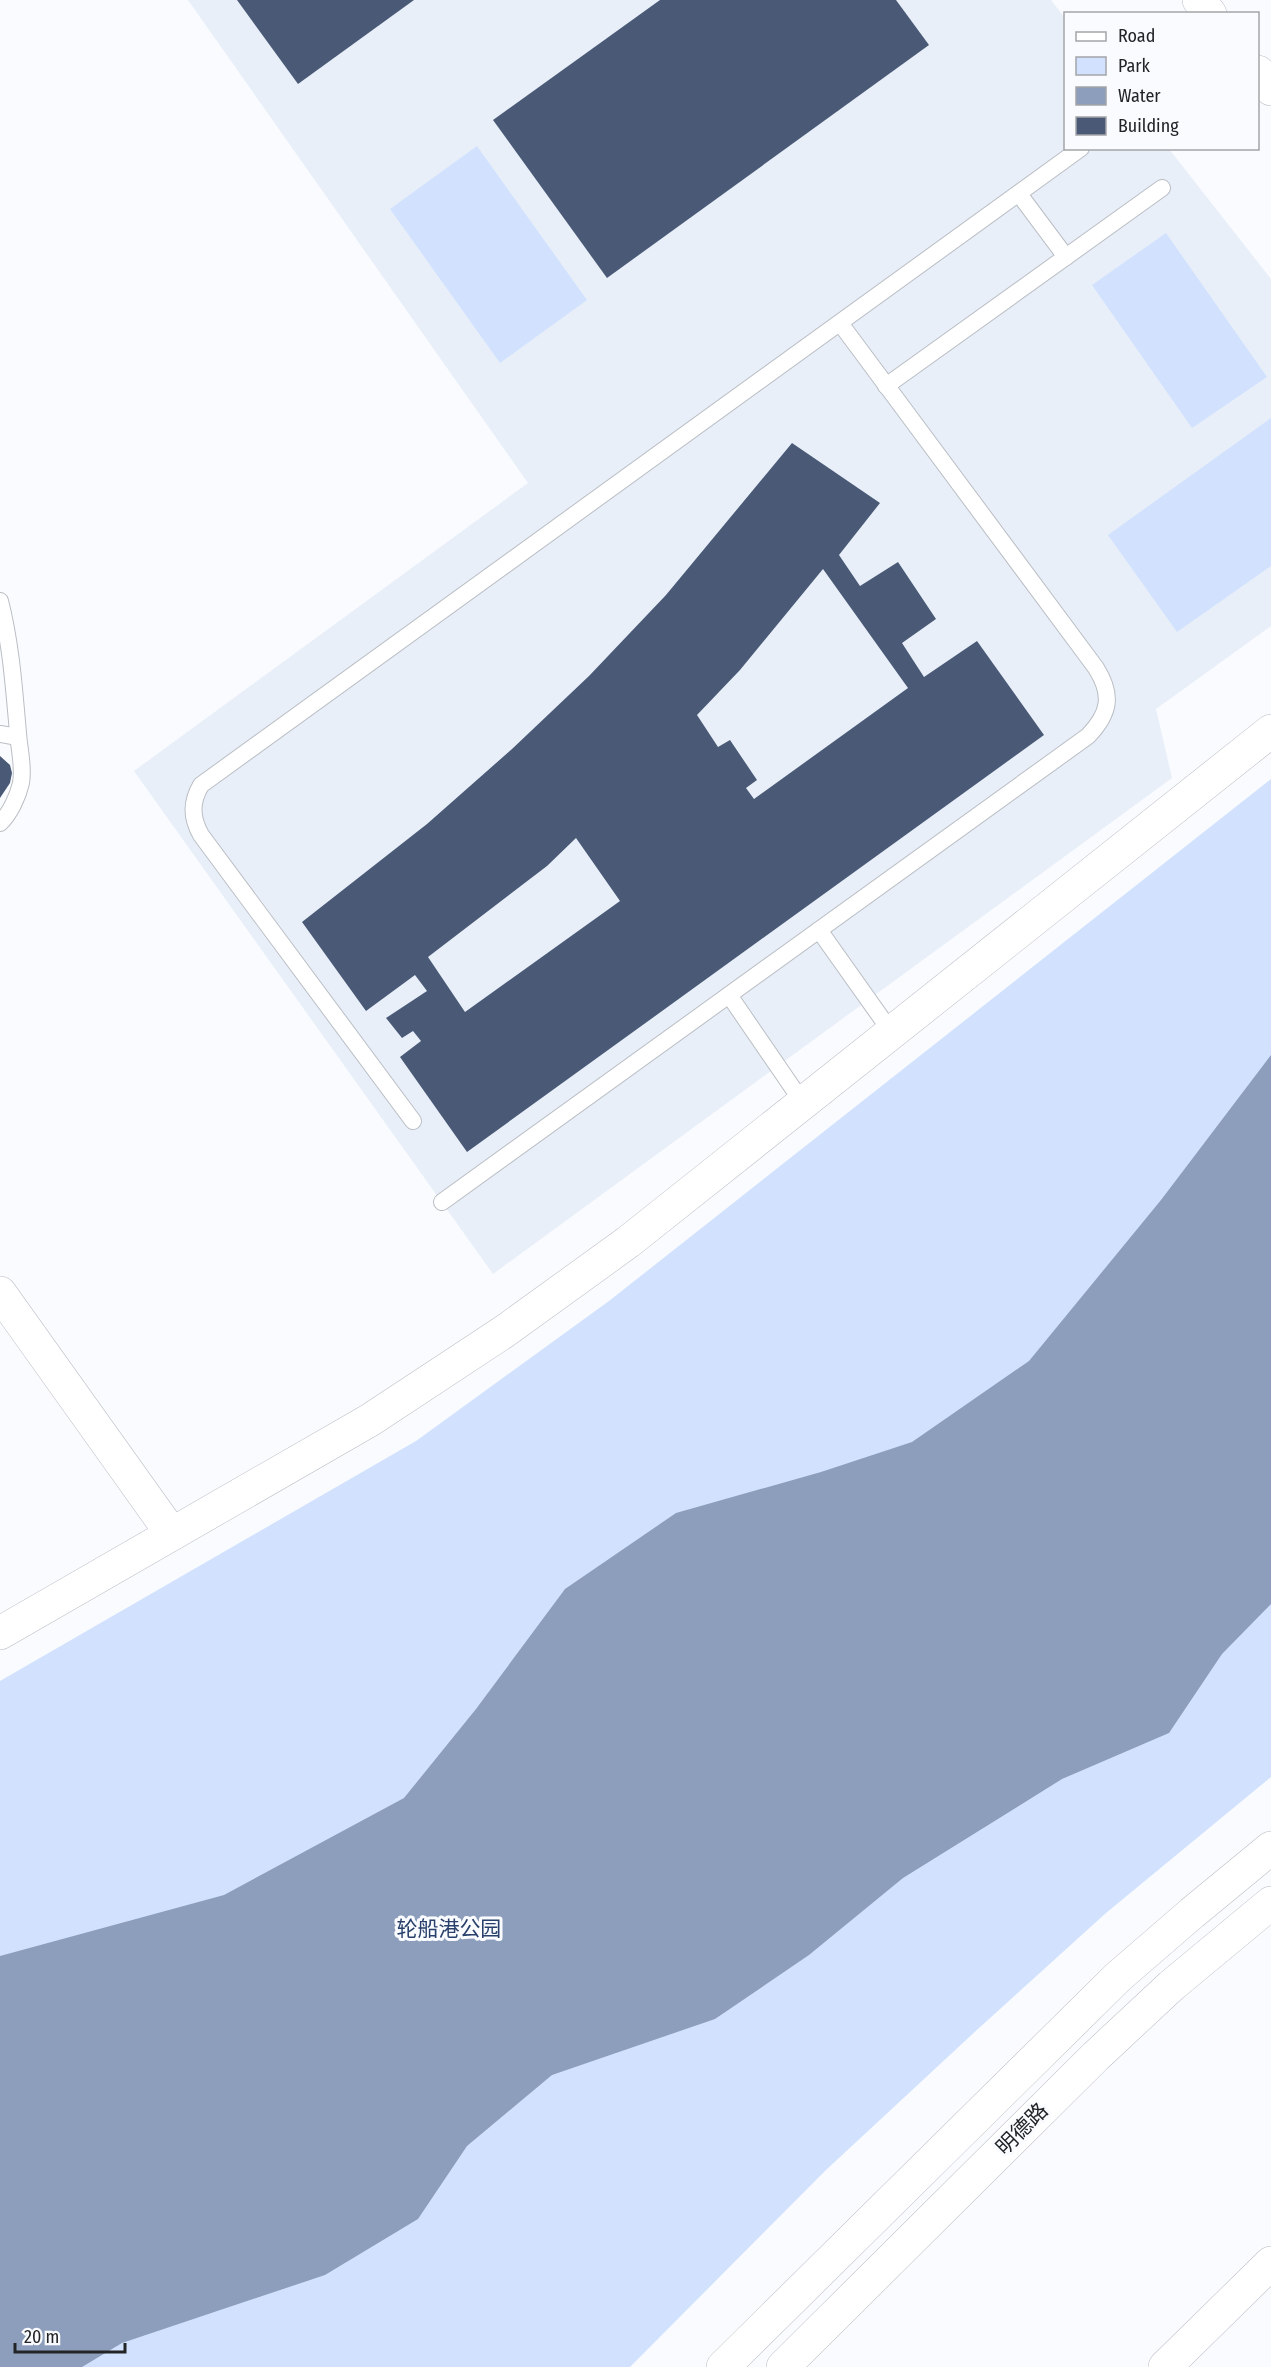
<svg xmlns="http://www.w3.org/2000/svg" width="1271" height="2367" viewBox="0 0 1271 2367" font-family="'Fira Sans Condensed','Noto Sans SC',sans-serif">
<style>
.built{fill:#e8eff9}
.green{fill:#d2e2fe}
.water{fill:#8c9ebc}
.building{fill:#4a5a76;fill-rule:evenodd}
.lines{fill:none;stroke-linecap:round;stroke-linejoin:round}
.lane-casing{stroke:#babec4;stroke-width:18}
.street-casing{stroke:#babec4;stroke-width:34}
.secondary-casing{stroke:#babec4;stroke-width:34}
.lane{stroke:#fff;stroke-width:16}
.street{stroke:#fff;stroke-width:33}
.secondary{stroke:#fff;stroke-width:33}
.labels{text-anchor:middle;stroke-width:6;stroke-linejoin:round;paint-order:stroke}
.park-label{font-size:21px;fill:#28406b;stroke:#f9fbff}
.street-label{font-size:21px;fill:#222426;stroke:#f9fbff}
</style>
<rect width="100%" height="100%" fill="#f9fbff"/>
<path class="built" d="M188,0H1051L1065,18L1066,148L1169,149L1271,279V626L1156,709L1172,778L493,1274L134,771L528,483Z"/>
<g class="green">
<path d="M477,146L587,300L500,363L390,209Z"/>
<path d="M1166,233L1267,377L1192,428L1092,285Z"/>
<path d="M1271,418V566L1177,632L1108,535Z"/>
<path d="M1271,779V1777L1106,1913L979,2028L826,2170L630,2367H0V1681L416,1441L609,1301Z"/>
</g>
<path class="water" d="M1271,1055V1604L1222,1654L1169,1733L1062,1779L903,1878L809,1955L715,2019L552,2075L467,2146L418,2219L325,2275L122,2343L82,2367H0V1956L224,1895L404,1798L476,1709L565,1589L676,1513L821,1472L912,1442L1029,1361L1161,1200Z"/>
<g class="building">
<path d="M237,0H414L298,84Z"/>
<path d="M660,0H896L929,45L607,278L493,120Z"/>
<path d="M792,443L880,503L839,555L860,586L898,562L936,619L902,643L924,677L977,641L1044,735L467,1152L400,1057L421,1041L413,1031L402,1038L386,1018L427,991L415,975L366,1011L302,922L427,824L512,749L589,676L666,595ZM823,569L908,688L754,799L746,788L757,780L730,740L718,747L697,715L740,670ZM576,838L620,901L465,1012L428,957L547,866Z"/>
<path d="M0,756L10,765L12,773L10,783L0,798Z"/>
</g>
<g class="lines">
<g class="lane-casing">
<g id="lane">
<path d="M1019,194L1066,257"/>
<path d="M886,386L1162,188"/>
<path d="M0,601C11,644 14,688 18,733C19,749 24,766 21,783C18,796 10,814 0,823"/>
<path d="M0,734L18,737"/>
<path d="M819,930L892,1033"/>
<path d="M729,995L803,1103"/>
<path d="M413,1121L201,835C191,817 191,802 201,785L1081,148"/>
<path d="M442,1202L1088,736C1110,713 1113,695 1096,668L840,323"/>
</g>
</g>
<g class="street-casing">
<path id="street" d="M1165,2367L1271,2263"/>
</g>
<g class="secondary-casing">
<g id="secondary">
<path d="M1199,0L1210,14"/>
<path d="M1258,72L1271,89"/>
<path d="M0,1293L172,1534"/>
<path d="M0,1633L370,1420L505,1331L628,1242L1271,731"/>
<path d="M723,2367L1118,1977L1192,1913L1271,1848"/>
<path d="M783,2367L1096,2056L1171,1986L1271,1903"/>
</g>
</g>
<use href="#lane" class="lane"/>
<use href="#street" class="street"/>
<use href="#secondary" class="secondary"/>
</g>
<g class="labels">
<g class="park-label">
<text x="449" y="1936">轮船港公园</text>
</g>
<g class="street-label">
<text transform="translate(1022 2129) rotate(-45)" y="7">明德路</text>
</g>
</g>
<rect x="1064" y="12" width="195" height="138" fill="#f9fbff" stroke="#a3a5a8" stroke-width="1.5"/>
<rect x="1076" y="32" width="30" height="9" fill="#ffffff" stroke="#a3a5a8" stroke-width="1.5"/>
<text x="1118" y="42" font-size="18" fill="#222426">Road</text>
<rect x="1076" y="57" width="30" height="18" fill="#d2e2fe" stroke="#a3a5a8" stroke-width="1.5"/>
<text x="1118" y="72" font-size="18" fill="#222426">Park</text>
<rect x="1076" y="87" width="30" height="18" fill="#8c9ebc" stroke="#a3a5a8" stroke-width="1.5"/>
<text x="1118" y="102" font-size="18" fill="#222426">Water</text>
<rect x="1076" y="117" width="30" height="18" fill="#4a5a76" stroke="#a3a5a8" stroke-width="1.5"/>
<text x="1118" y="132" font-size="18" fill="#222426">Building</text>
<path d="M15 2343v9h110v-9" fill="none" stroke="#222426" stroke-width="3"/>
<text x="24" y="2343" font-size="18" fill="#222426" stroke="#f9fbff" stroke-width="4.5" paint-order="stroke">20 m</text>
</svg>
